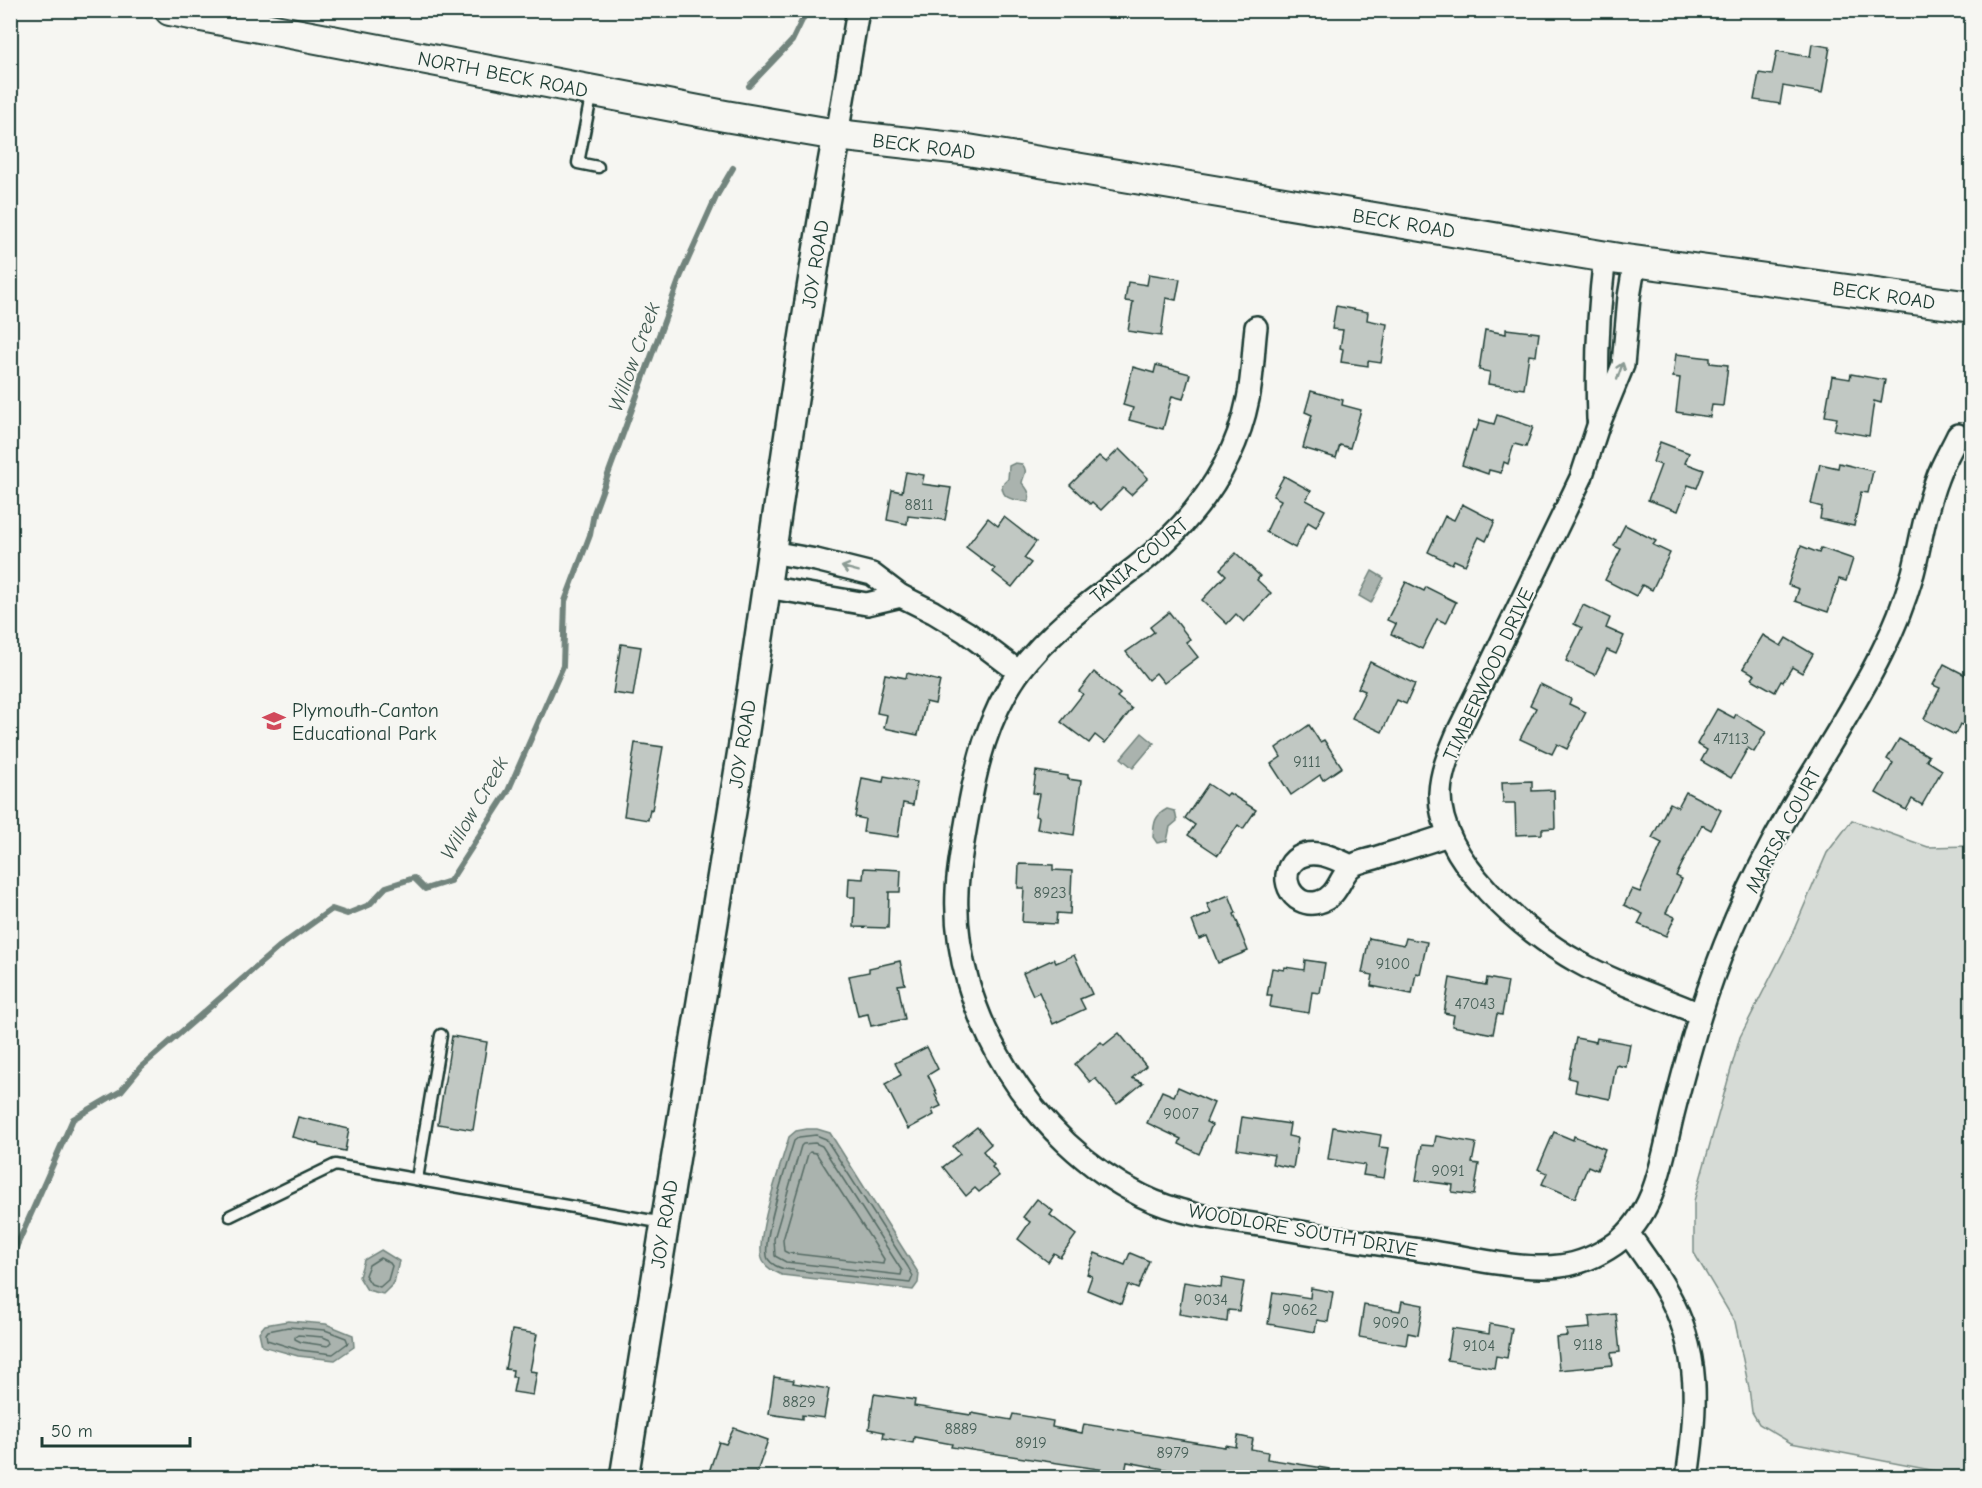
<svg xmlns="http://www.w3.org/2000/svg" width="1982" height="1488" viewBox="0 0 1982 1488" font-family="'Comic Neue',sans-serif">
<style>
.green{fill:#d6dbd6;stroke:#7a8c85;stroke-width:1.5}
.water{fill:#aab3ae;stroke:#72847d;stroke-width:1.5}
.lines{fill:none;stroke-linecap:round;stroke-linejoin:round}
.shore{stroke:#576c65;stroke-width:1.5}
.stream{stroke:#72847d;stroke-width:6}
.building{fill:#c1c8c3;stroke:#1f3d34;stroke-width:1.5}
.service-casing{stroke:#1f3d34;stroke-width:15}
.minor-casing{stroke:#1f3d34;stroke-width:26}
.tertiary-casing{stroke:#1f3d34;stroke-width:32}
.secondary-casing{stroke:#1f3d34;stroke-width:34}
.service{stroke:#f6f6f2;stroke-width:10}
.minor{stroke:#f6f6f2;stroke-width:21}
.tertiary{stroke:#f6f6f2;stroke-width:27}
.secondary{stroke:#f6f6f2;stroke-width:30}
.oneway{stroke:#8a9a93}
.labels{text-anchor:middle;stroke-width:4.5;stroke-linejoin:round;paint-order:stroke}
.number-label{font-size:16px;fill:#486058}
.street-label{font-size:20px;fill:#1f3d34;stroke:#f6f6f2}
.poi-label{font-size:20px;fill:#1f3d34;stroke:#f6f6f2;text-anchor:start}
.water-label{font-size:21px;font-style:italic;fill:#425a52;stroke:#f6f6f2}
</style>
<rect width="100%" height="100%" fill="#f6f6f2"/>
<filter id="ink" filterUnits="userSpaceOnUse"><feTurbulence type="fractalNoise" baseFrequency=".0167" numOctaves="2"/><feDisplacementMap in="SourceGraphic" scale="12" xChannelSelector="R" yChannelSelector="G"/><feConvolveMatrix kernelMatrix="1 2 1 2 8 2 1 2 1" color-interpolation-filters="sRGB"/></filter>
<g filter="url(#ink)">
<path class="green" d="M1852,820L1928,847L1971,846V1471L1946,1473L1791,1443L1759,1424L1752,1412L1749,1388L1735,1322L1694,1253V1201L1740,1037L1789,941L1827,853Z"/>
<g class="water">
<path d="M1015,463L1022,464C1029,472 1023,475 1022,483C1027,488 1032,495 1028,502C1017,499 1002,502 1002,485L1008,479L1009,466Z"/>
<path d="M1372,571L1384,578L1371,603L1359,596Z"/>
<path d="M1142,733L1154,743L1133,768L1121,758Z"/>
<path d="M1167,809L1175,811L1177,821L1170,827L1167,841L1157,843L1153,837C1154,823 1154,816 1167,809Z"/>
<path d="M807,1129H817L830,1133L919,1274L918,1283L913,1290L782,1275C775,1272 767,1269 763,1261C753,1241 782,1162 789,1137L796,1131Z"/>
<path d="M381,1250L399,1261L394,1283L383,1294L367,1290L359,1277L364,1260Z"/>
<path d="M288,1321L326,1324L353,1335L354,1347L335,1360L298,1356L262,1346L259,1332L265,1325Z"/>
</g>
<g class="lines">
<g class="shore">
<path d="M816,1135L826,1139L908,1267L913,1276L910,1283L784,1269C778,1267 772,1265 768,1259C760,1244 788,1161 794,1141L799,1137Z"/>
<path d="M815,1143L822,1146L902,1271L901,1275L786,1262L775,1256L774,1239L801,1146L803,1144Z"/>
<path d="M810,1152L816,1153L884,1259L883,1264L788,1253L784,1251L783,1240L808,1154Z"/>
<path d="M380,1258L390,1263L392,1266L388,1280L380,1287L371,1284L365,1275L369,1265Z"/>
<path d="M288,1327L325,1330L346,1338L348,1343L333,1354L299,1350L267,1340L266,1334L268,1331Z"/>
<path d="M298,1335L323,1337L330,1340L331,1343L328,1346L301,1342L295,1339V1337Z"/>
</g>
<g class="stream">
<path d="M10,36L13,35"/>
<path d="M749,86L792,41L807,10"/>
<path d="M10,1257L14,1252L73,1119L121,1091L141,1067L279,947L332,909L347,914L369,905L386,887L414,878L425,889L450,881L508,791L563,666L565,601L590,535L594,513L681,275L716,197L733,168"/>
</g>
</g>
<g class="building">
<path d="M1812,44L1830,47L1822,93L1783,86L1780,104L1754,100L1759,73L1772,75L1777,51L1810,57Z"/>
<path d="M1149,274L1180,279L1176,300L1166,298L1161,336L1128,331L1133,302L1125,301L1128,282L1147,285Z"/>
<path d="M1336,306L1368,312L1367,320L1387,324L1381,363L1368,361V366L1341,362L1343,349L1340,348L1343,330L1332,329Z"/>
<path d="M1506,329L1539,333L1536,356L1529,355L1524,389L1488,384L1490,372L1479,370L1485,330L1506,334Z"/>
<path d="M1676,354L1710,358V363L1728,365L1723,406L1712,405L1710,417L1676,412L1680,378L1673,377Z"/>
<path d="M1156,365L1190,374L1183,399L1172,396L1163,429L1129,420L1133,408L1123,405L1133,367L1154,373Z"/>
<path d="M1851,374L1885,380L1881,403L1874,401L1869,436L1834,430L1837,418L1825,416L1832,376L1850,379Z"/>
<path d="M1311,391L1343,400L1342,405L1361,410L1350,448L1340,445L1336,458L1303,448L1312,415L1305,412Z"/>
<path d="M1497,415L1533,427L1526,447L1514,444L1508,464L1504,462L1501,473L1489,470L1488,474L1462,465L1473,430L1476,431L1480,420L1494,424Z"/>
<path d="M1660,442L1689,453L1685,463L1704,470L1697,488L1688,485L1678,511L1648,500L1661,465L1653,462Z"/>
<path d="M1119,449L1148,478L1131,495L1123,488L1101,510L1092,502L1090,504L1070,485L1099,456L1106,462Z"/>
<path d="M1839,463L1873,471L1868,493L1861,492L1854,526L1820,519L1822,507L1811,504L1820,464L1838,468Z"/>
<path d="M906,472L924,475L922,484L951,488L945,520L908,516L907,524L887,520L892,490L902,492Z"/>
<path d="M1284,476L1311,491L1306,500L1325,510L1316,527L1308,522L1295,548L1266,532L1281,500L1273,496Z"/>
<path d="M1462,504L1495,521L1486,541L1479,537L1465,565L1454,560L1452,564L1428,552L1445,516L1454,520Z"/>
<path d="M1004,517L1036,542L1024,558L1031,563L1012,587L993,572L995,569L966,547L988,518L998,526Z"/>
<path d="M1625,525L1656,541L1653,545L1670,553L1652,590L1642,585L1636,596L1605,580L1621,549L1614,546Z"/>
<path d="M1801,546L1819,553L1821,548L1853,559L1846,581L1839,579L1828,612L1795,601L1799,589L1788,585Z"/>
<path d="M1236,553L1260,576L1257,580L1271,593L1244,622L1236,614L1227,624L1202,600L1226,575L1220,569Z"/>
<path d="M1406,582L1424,591L1426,587L1456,602L1446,623L1437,619L1422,649L1391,634L1396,624L1387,620Z"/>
<path d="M1583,605L1610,618L1606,628L1624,636L1616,654L1607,650L1595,675L1566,661L1582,628L1574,624Z"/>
<path d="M1169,612L1190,639L1186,642L1198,657L1164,683L1156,673L1148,680L1126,652L1154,632L1150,627Z"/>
<path d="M1763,635L1781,646L1786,638L1813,654L1802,673L1792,667L1783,682L1781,681L1775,692L1752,679L1755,675L1743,668Z"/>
<path d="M621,644L641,647L633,696L613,693Z"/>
<path d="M1370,662L1415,684L1406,704L1397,700L1382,732L1352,718L1365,691L1358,688Z"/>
<path d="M1944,664L1971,678V729L1960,724L1955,735L1924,719L1940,688L1933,685Z"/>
<path d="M1094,672L1120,694L1117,697L1132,709L1105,743L1095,735L1089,743L1061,722L1083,694L1079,691Z"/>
<path d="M907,673L940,681L935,704L926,702L918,735L884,728L887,715L877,713L885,674L906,678Z"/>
<path d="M1540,684L1571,699L1569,704L1586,712L1567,749L1557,744L1552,754L1520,739L1536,708L1530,705Z"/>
<path d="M1717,709L1734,718L1736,714L1766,732L1754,752L1748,748L1731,778L1701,761L1707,750L1697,744Z"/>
<path d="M1309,725L1320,742L1324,740L1342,767L1323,780L1320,775L1291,795L1271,764L1281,757L1276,748Z"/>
<path d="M1899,739L1929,756L1926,760L1942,770L1922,805L1912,799L1906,810L1876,793L1893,763L1887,759Z"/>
<path d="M635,743L663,747L652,810L650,809L648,820L624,816Z"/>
<path d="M1036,771L1068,776V779L1081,781L1074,835L1037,829L1039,817L1035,816L1039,794L1033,793Z"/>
<path d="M884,776L917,782L913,805L903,803L898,837L863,832L865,819L855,817L862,778L883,782Z"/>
<path d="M1532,781V791L1554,790L1555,828L1542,829V834L1516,835L1515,803H1503L1502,782Z"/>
<path d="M1208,784L1226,796L1229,793L1256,810L1243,829L1238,825L1218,855L1188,835L1195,825L1185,818Z"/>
<path d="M1686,792L1721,810L1711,830L1702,825L1676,876L1682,879L1666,913L1675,917L1666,936L1638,924L1643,914L1624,905L1632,889L1640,892L1662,843L1652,838L1670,803L1678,807Z"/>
<path d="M1019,864L1053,865V870L1072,871L1070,914L1057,913L1056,924L1022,922L1024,888H1018Z"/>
<path d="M864,868L901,870L900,892H889L888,928L854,927L855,897H848L849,878L863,879Z"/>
<path d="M1229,895L1236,913L1234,914L1239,926H1238L1248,951L1218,963L1207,936L1199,939L1192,921L1211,913L1207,904Z"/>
<path d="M1369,938L1404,945L1406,938L1427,942L1420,974L1416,973L1412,994L1371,986L1373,975L1362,973Z"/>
<path d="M1074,955L1092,994L1080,999L1085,1009L1053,1024L1039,992L1033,995L1023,973L1054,959L1056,963Z"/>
<path d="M1305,960L1325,963L1320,993L1312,992L1309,1013L1270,1007L1272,995H1267L1272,968L1284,970L1285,967L1304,970Z"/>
<path d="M900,961L905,984L898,985L905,1019L871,1026L868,1014L858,1016L849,976L869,972V968Z"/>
<path d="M1450,978L1486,985L1487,978L1508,982L1502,1015L1497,1014L1493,1034L1452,1026L1454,1015L1444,1013Z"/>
<path d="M1119,1033L1146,1066L1132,1078L1143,1083L1117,1104L1095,1078L1090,1082L1075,1064L1101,1042L1104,1045Z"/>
<path d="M452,1036L487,1042L473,1130L438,1124Z"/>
<path d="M1576,1038L1596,1042L1597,1038L1630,1044L1626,1067L1616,1065L1610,1099L1575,1092L1577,1080L1568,1078Z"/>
<path d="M927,1047L938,1069L928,1075L937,1094L935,1095L941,1106L932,1110L934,1115L908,1129L885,1084L901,1075L895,1063Z"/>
<path d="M1178,1087L1214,1103L1206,1122L1212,1125L1199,1154L1179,1144L1181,1139L1147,1123L1162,1091L1174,1096Z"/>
<path d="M298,1117L349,1129L345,1151L319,1146V1144L292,1137Z"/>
<path d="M1242,1117L1290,1124L1288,1136L1298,1138L1293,1168L1272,1164L1274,1155L1237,1149Z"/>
<path d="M977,1127L991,1144L983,1151L994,1165L992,1167L999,1176L979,1192L975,1188L966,1196L943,1167L960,1154L953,1146Z"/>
<path d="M1333,1127L1381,1135L1379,1147L1389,1148L1384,1178L1363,1175L1365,1165L1328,1159Z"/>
<path d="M1554,1132L1573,1140L1574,1136L1605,1149L1597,1170L1588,1166L1575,1198L1542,1184L1547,1173L1538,1169Z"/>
<path d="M1436,1136L1476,1143L1472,1163L1479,1164L1474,1195L1452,1192L1453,1185L1416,1180L1422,1145L1434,1146Z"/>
<path d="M1037,1199L1053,1211L1050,1215L1076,1235L1060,1257L1054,1253L1048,1262L1018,1239L1030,1222L1023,1217Z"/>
<path d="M1095,1253L1125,1265L1130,1253L1149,1261L1138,1289L1128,1285L1121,1304L1087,1290L1092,1276L1087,1274Z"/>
<path d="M1222,1278L1244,1282L1239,1311L1228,1310L1227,1322L1179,1314L1184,1282L1221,1288Z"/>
<path d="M1311,1288L1333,1292L1328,1322L1317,1320L1315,1332L1268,1324L1273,1292L1310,1298Z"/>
<path d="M1402,1301L1423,1305L1418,1335L1408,1333L1406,1345L1359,1337L1364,1305L1400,1311Z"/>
<path d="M1616,1314L1620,1352L1611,1353L1613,1365L1559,1370L1556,1337L1567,1336L1566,1330L1590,1328L1589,1317Z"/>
<path d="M1490,1324L1512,1328L1507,1358L1496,1356L1494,1368L1447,1360L1452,1328L1489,1334Z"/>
<path d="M512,1330L537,1334L530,1371L537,1372L533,1395L513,1392L516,1377H512L513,1370L505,1369Z"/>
<path d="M774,1377L794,1380L793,1383L829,1389L824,1418L802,1415V1419L769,1414Z"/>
<path d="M874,1394L915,1400L914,1406L971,1415V1413L1011,1420L1013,1414L1053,1421L1052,1427L1082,1433L1084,1424L1225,1447V1445L1236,1447L1238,1436L1253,1439L1251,1449L1268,1452L1267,1459L1329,1469L1328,1478H1174L1175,1471L1127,1462L1125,1473L951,1447L952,1444L914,1437L913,1443L883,1438L884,1432L869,1429Z"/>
<path d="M734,1428L768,1440L755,1478H707L719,1442L726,1444Z"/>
</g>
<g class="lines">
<g class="service-casing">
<g id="service">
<path d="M592,92L578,163L598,167"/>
<path d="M417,1179L441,1035"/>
<path d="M230,1216L335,1165L664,1223"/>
</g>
</g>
<g class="minor-casing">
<g id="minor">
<path d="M837,135L858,10"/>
<path d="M1635,261L1629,297L1623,365L1598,426L1581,478L1458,732C1450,751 1441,771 1440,793C1439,861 1524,932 1578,962C1617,984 1660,997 1700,1014"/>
<path d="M1256,327C1253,351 1253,376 1248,399C1234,469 1191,524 1136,567C1094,599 1051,629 1019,672C987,717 976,766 967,819C963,843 958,867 957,891C951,1013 1034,1143 1142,1196C1182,1216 1228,1220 1272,1227C1324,1236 1375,1244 1427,1251C1465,1257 1523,1271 1560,1266C1580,1264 1599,1255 1615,1244C1656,1214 1662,1159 1673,1114C1679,1090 1685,1067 1692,1043C1714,963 1749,882 1791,809C1821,757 1856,706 1882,652C1895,627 1905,600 1913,573C1921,542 1925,509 1937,479C1942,464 1951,450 1958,435"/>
<path d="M1598,419C1596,363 1598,312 1605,256"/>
<path d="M771,552L816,560L872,574L901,596L933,612L966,632L1019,672"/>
<path d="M766,587L867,604L901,596"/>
<path d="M1351,866C1336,859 1316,848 1299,857C1274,872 1291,910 1319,902C1339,897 1340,874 1352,866C1359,861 1370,860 1378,857C1401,850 1425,843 1448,835"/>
<path d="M1628,1233C1641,1252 1655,1270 1666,1290C1702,1352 1697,1410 1687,1478"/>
</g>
</g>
<g class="tertiary-casing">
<path id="tertiary" d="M624,1478C662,1235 704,992 742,750C774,545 800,339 837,135"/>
</g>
<g class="secondary-casing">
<path id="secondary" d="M170,10L725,116L837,135L962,149L1619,259L1972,307"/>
</g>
<use href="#service" class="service"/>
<use href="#minor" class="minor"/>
<use href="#tertiary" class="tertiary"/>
<use href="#secondary" class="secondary"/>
</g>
<defs><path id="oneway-shaft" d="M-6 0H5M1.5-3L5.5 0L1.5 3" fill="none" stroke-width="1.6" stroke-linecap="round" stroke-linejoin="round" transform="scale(1.5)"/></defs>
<g class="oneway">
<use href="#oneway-shaft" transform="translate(1620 371) rotate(-71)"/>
<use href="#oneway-shaft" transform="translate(850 569) rotate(-165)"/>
</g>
</g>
<defs>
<g id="school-bare" transform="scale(1.8)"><path d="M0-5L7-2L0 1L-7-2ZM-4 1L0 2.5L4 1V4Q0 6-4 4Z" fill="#d1495b" stroke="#f6f6f2" stroke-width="2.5" paint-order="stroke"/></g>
</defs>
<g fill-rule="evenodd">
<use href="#school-bare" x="274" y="721"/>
</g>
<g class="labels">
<g class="number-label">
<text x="919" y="510">8811</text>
<text x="1731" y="744">47113</text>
<text x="1307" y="767">9111</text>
<text x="1050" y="898">8923</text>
<text x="1393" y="969">9100</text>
<text x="1475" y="1009">47043</text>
<text x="1181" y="1119">9007</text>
<text x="1448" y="1176">9091</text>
<text x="1211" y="1305">9034</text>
<text x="1300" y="1315">9062</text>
<text x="1391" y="1328">9090</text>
<text x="1588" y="1350">9118</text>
<text x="1479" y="1351">9104</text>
<text x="799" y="1407">8829</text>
<text x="961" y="1434">8889</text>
<text x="1031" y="1448">8919</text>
<text x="1173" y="1458">8979</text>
</g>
<g class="street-label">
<text transform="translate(503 74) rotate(11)" y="7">NORTH BECK ROAD</text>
<text transform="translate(924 146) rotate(7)" y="7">BECK ROAD</text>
<text transform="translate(1404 223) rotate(9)" y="7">BECK ROAD</text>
<text transform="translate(815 264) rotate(-81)" y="7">JOY ROAD</text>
<text transform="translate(1884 295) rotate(8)" y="7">BECK ROAD</text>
<text transform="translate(1139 560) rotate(-40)" y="7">TANIA COURT</text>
<text transform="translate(1488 674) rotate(-65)" y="7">TIMBERWOOD DRIVE</text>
<text transform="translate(742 744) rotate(-81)" y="7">JOY ROAD</text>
<text transform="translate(1783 830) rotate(-62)" y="7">MARISA COURT</text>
<text transform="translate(664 1224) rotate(-81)" y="7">JOY ROAD</text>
<text transform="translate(1303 1230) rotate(10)" y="7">WOODLORE SOUTH DRIVE</text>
</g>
<g class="poi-label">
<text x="292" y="717">Plymouth-Canton<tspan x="292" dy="23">Educational Park</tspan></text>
</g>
<g class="water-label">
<text transform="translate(634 357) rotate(-70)" y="7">Willow Creek</text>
<text transform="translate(474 808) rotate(-60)" y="7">Willow Creek</text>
</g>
</g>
<rect width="1982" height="1488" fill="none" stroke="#f6f6f2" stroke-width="36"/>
<rect x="18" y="18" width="1946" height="1452" fill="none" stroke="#1f3d34" stroke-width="2" filter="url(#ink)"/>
<path d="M42 1437v9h148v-9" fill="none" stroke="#1f3d34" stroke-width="3"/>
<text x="51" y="1437" font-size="18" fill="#1f3d34" stroke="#f6f6f2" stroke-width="4.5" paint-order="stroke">50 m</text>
</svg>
